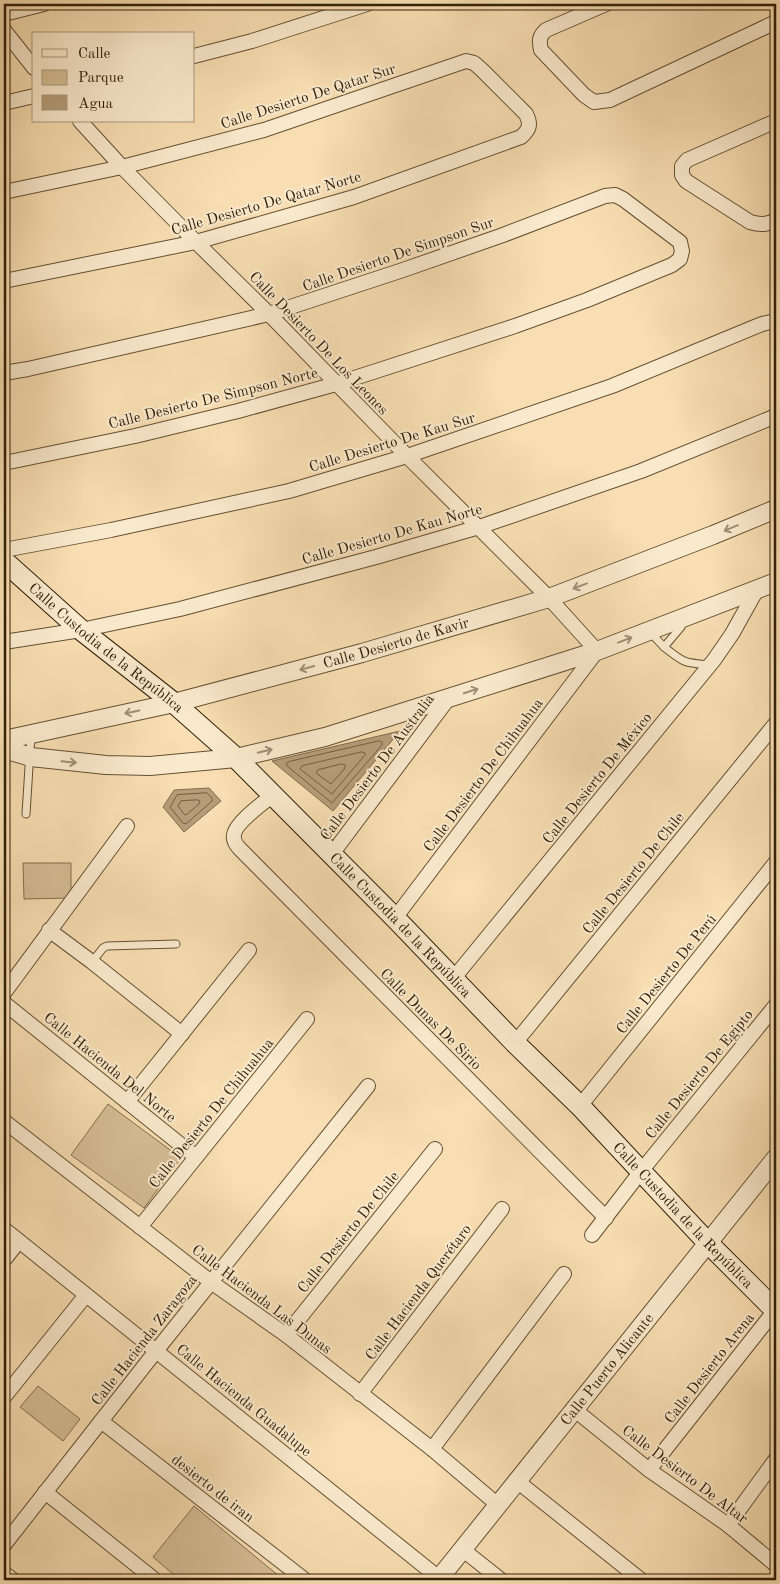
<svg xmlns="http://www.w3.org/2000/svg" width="780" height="1584" viewBox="0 0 780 1584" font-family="'Old Standard TT',serif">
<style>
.green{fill:#d6be95;stroke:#846f4f}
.water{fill:#b59d79;stroke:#816b4c}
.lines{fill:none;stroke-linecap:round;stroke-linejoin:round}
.shore{stroke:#745e41;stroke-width:1}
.service-casing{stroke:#645033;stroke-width:9}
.minor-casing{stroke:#645033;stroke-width:16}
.tertiary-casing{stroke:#645033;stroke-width:20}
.secondary-casing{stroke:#322009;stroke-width:22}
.service{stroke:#faeacd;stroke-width:7}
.minor{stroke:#faeacd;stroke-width:14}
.tertiary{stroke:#faeacd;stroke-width:18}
.secondary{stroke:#faeacd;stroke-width:20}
.oneway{stroke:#a08f75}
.labels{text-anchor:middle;stroke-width:4;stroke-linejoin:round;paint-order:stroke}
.street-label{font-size:15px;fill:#322009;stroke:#faeacd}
</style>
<rect width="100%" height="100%" fill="#f8deb2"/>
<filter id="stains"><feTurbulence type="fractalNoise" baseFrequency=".004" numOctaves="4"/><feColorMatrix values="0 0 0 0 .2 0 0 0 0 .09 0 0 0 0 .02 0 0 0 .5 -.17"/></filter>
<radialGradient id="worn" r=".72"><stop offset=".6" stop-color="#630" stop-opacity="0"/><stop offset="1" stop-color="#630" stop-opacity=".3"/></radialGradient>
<g class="green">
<path d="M23,863H71V898L24,899Z"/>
<path d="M108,1104L181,1158L144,1208L71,1155Z"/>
<path d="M38,1386L80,1419L63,1441L20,1407Z"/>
<path d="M194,1506L279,1576L276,1580H180L153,1557Z"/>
</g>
<g class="water">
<path d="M400,731L333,811L272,761Z"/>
<path d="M209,788L221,801L184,832L163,807L174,790Z"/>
</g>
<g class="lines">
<g class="shore">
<path d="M379,741L382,742V745L332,803L286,765L288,762Z"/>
<path d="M362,752L365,753V755L332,794L300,769L302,766Z"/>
<path d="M342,764L345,765V768L331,784L316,773L318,770Z"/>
<path d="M207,793L212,798V801L186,824L183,823L170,807L177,795Z"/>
<path d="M198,800L200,801L199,804L186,815L184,814L178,806L181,801Z"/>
</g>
<g class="service-casing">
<g id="service">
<path d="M649,631L664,647L681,627V620"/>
<path d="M664,647C684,663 684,663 710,665"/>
<path d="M26,814L31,735"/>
<path d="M92,962L103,948L107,946L176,944"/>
</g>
</g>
<g class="minor-casing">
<g id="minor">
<path d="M606,4L546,30C539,36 539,41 541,50L584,95L594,102L610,100L776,22"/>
<path d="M4,14L44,4"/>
<path d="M4,30L34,68"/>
<path d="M194,56L252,41L367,4"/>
<path d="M4,103L34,96"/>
<path d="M80,121L122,167L196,242L269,314L407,456L549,598L597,651L395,918"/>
<path d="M776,121L687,160L682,166V175L686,181L750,222C760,225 767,225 776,220"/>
<path d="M4,192L122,167L264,130L466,61L474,63L482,70L526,114C531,124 530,129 521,137L354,197L196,242L4,281"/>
<path d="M4,373L28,369L269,314L403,270L503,235L605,196L615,195L623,199L680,242L682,251L680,259L672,265L587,300L515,326L336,384L238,411L135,436L4,463"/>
<path d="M4,550L111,530L289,491L407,456L612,386L762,324L771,322L776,323"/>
<path d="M4,642L81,630L180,609L376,557L479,527L641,471L776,416"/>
<path d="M273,795C263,803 235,823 234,835C233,841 236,845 240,849L606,1218"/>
<path d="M332,854L448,699"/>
<path d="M49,930L92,962L182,1034"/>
<path d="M453,979L714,660L732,634L756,591"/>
<path d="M4,993L127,826"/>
<path d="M4,1003L196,1157"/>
<path d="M515,1043L776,723"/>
<path d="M127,1102L249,950"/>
<path d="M580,1106L776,862"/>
<path d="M4,1121L211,1282L286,1335L432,1449L498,1505"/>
<path d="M140,1227L307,1019"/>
<path d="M4,1229L439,1578"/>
<path d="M592,1235L642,1170L776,1005"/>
<path d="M4,1260L19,1241"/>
<path d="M286,1335L435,1149"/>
<path d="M360,1394L502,1209"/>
<path d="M4,1397L86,1295"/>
<path d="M575,1410L649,1470L728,1525L776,1565"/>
<path d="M101,1421L305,1580"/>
<path d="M432,1449L564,1274"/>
<path d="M649,1470L776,1309"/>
<path d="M517,1481L641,1580"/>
<path d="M45,1492L155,1580"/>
<path d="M728,1525L776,1459"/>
<path d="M4,1545L156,1351L368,1086"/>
<path d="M462,1549L501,1580"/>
<path d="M4,1573L13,1580"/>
</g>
</g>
<g class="tertiary-casing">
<g id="tertiary">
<path id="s1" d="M4,740L174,703L362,653L549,598L713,535L776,509"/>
<path d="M4,749L31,757L106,765L150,766L236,758L325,737L597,651L776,582"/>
<path id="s2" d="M438,1580L776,1158"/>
</g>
</g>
<g class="secondary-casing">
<g id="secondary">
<path id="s3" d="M4,561L81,630L174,703L236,758L395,918L515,1043L580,1106L708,1243L776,1311"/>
</g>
</g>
<use href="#service" class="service"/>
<use href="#minor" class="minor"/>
<use href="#tertiary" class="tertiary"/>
<use href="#secondary" class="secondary"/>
</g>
<defs><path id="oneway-shaft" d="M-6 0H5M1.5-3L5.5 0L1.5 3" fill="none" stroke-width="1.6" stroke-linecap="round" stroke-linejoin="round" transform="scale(1.25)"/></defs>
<g class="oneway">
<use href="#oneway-shaft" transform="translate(731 528) rotate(157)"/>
<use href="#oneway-shaft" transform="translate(580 586) rotate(159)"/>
<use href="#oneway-shaft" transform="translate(625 640) rotate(-21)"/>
<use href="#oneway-shaft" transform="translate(307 668) rotate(165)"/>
<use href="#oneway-shaft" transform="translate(471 691) rotate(-18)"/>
<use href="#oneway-shaft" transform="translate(132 712) rotate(168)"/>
<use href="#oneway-shaft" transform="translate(265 751) rotate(-14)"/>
<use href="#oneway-shaft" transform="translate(69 762) rotate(6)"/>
</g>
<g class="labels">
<g class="street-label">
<text transform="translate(308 96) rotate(-18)" y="5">Calle Desierto De Qatar Sur</text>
<text transform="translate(266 203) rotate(-16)" y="5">Calle Desierto De Qatar Norte</text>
<text transform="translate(398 254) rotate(-19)" y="5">Calle Desierto De Simpson Sur</text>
<text transform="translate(319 343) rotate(46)" y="5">Calle Desierto De Los Leones</text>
<text transform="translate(213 398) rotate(-14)" y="5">Calle Desierto De Simpson Norte</text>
<text transform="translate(392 442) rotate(-17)" y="5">Calle Desierto De Kau Sur</text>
<text transform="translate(392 534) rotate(-16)" y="5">Calle Desierto De Kau Norte</text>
<text dy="5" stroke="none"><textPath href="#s1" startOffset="404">Calle Desierto de Kavir</textPath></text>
<text dy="5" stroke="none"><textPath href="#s3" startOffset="134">Calle Custodia de la República</textPath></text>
<text transform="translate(377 767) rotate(-53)" y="5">Calle Desierto De Australia</text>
<text transform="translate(483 775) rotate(-53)" y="5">Calle Desierto De Chihuahua</text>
<text transform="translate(597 778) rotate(-51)" y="5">Calle Desierto De México</text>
<text transform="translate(633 873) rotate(-51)" y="5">Calle Desierto De Chile</text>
<text dy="5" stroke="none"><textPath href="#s3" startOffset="539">Calle Custodia de la República</textPath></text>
<text transform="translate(666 974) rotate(-51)" y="5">Calle Desierto De Perú</text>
<text transform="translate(431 1019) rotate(45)" y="5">Calle Dunas De Sirio</text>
<text transform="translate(110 1067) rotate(39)" y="5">Calle Hacienda Del Norte</text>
<text transform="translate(699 1074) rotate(-51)" y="5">Calle Desierto De Egipto</text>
<text transform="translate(211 1113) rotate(-51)" y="5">Calle Desierto De Chihuahua</text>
<text dy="5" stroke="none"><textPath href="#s3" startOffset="944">Calle Custodia de la República</textPath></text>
<text transform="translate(348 1232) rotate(-51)" y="5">Calle Desierto De Chile</text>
<text transform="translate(418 1292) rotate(-53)" y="5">Calle Hacienda Querétaro</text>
<text transform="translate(262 1299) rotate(37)" y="5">Calle Hacienda Las Dunas</text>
<text transform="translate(144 1340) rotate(-52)" y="5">Calle Hacienda Zaragoza</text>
<text transform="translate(709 1368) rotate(-52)" y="5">Calle Desierto Arena</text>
<text dy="5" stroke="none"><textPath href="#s2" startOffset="270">Calle Puerto Alicante</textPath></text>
<text transform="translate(244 1400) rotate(39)" y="5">Calle Hacienda Guadalupe</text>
<text transform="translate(685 1474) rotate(37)" y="5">Calle Desierto De Altar</text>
<text transform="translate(213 1488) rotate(38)" y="5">desierto de iran</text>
</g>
</g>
<rect width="780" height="1584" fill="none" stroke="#f8deb2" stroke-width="20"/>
<rect x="5" y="5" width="770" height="1574" fill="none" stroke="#322009" stroke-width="2.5"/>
<rect x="10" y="10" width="760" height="1564" fill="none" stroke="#322009"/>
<rect x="32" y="32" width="162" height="90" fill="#faeacd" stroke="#aa997f"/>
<rect x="42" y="49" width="25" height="8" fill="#faeacd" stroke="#aa997f"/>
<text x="78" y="58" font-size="15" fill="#322009">Calle</text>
<rect x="42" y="70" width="25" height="15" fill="#d6be95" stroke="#aa997f"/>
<text x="78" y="82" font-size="15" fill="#322009">Parque</text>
<rect x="42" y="95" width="25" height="15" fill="#b59d79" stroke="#aa997f"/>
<text x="78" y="108" font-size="15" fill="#322009">Agua</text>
<rect width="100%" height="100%" filter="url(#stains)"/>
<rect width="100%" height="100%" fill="url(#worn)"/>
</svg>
